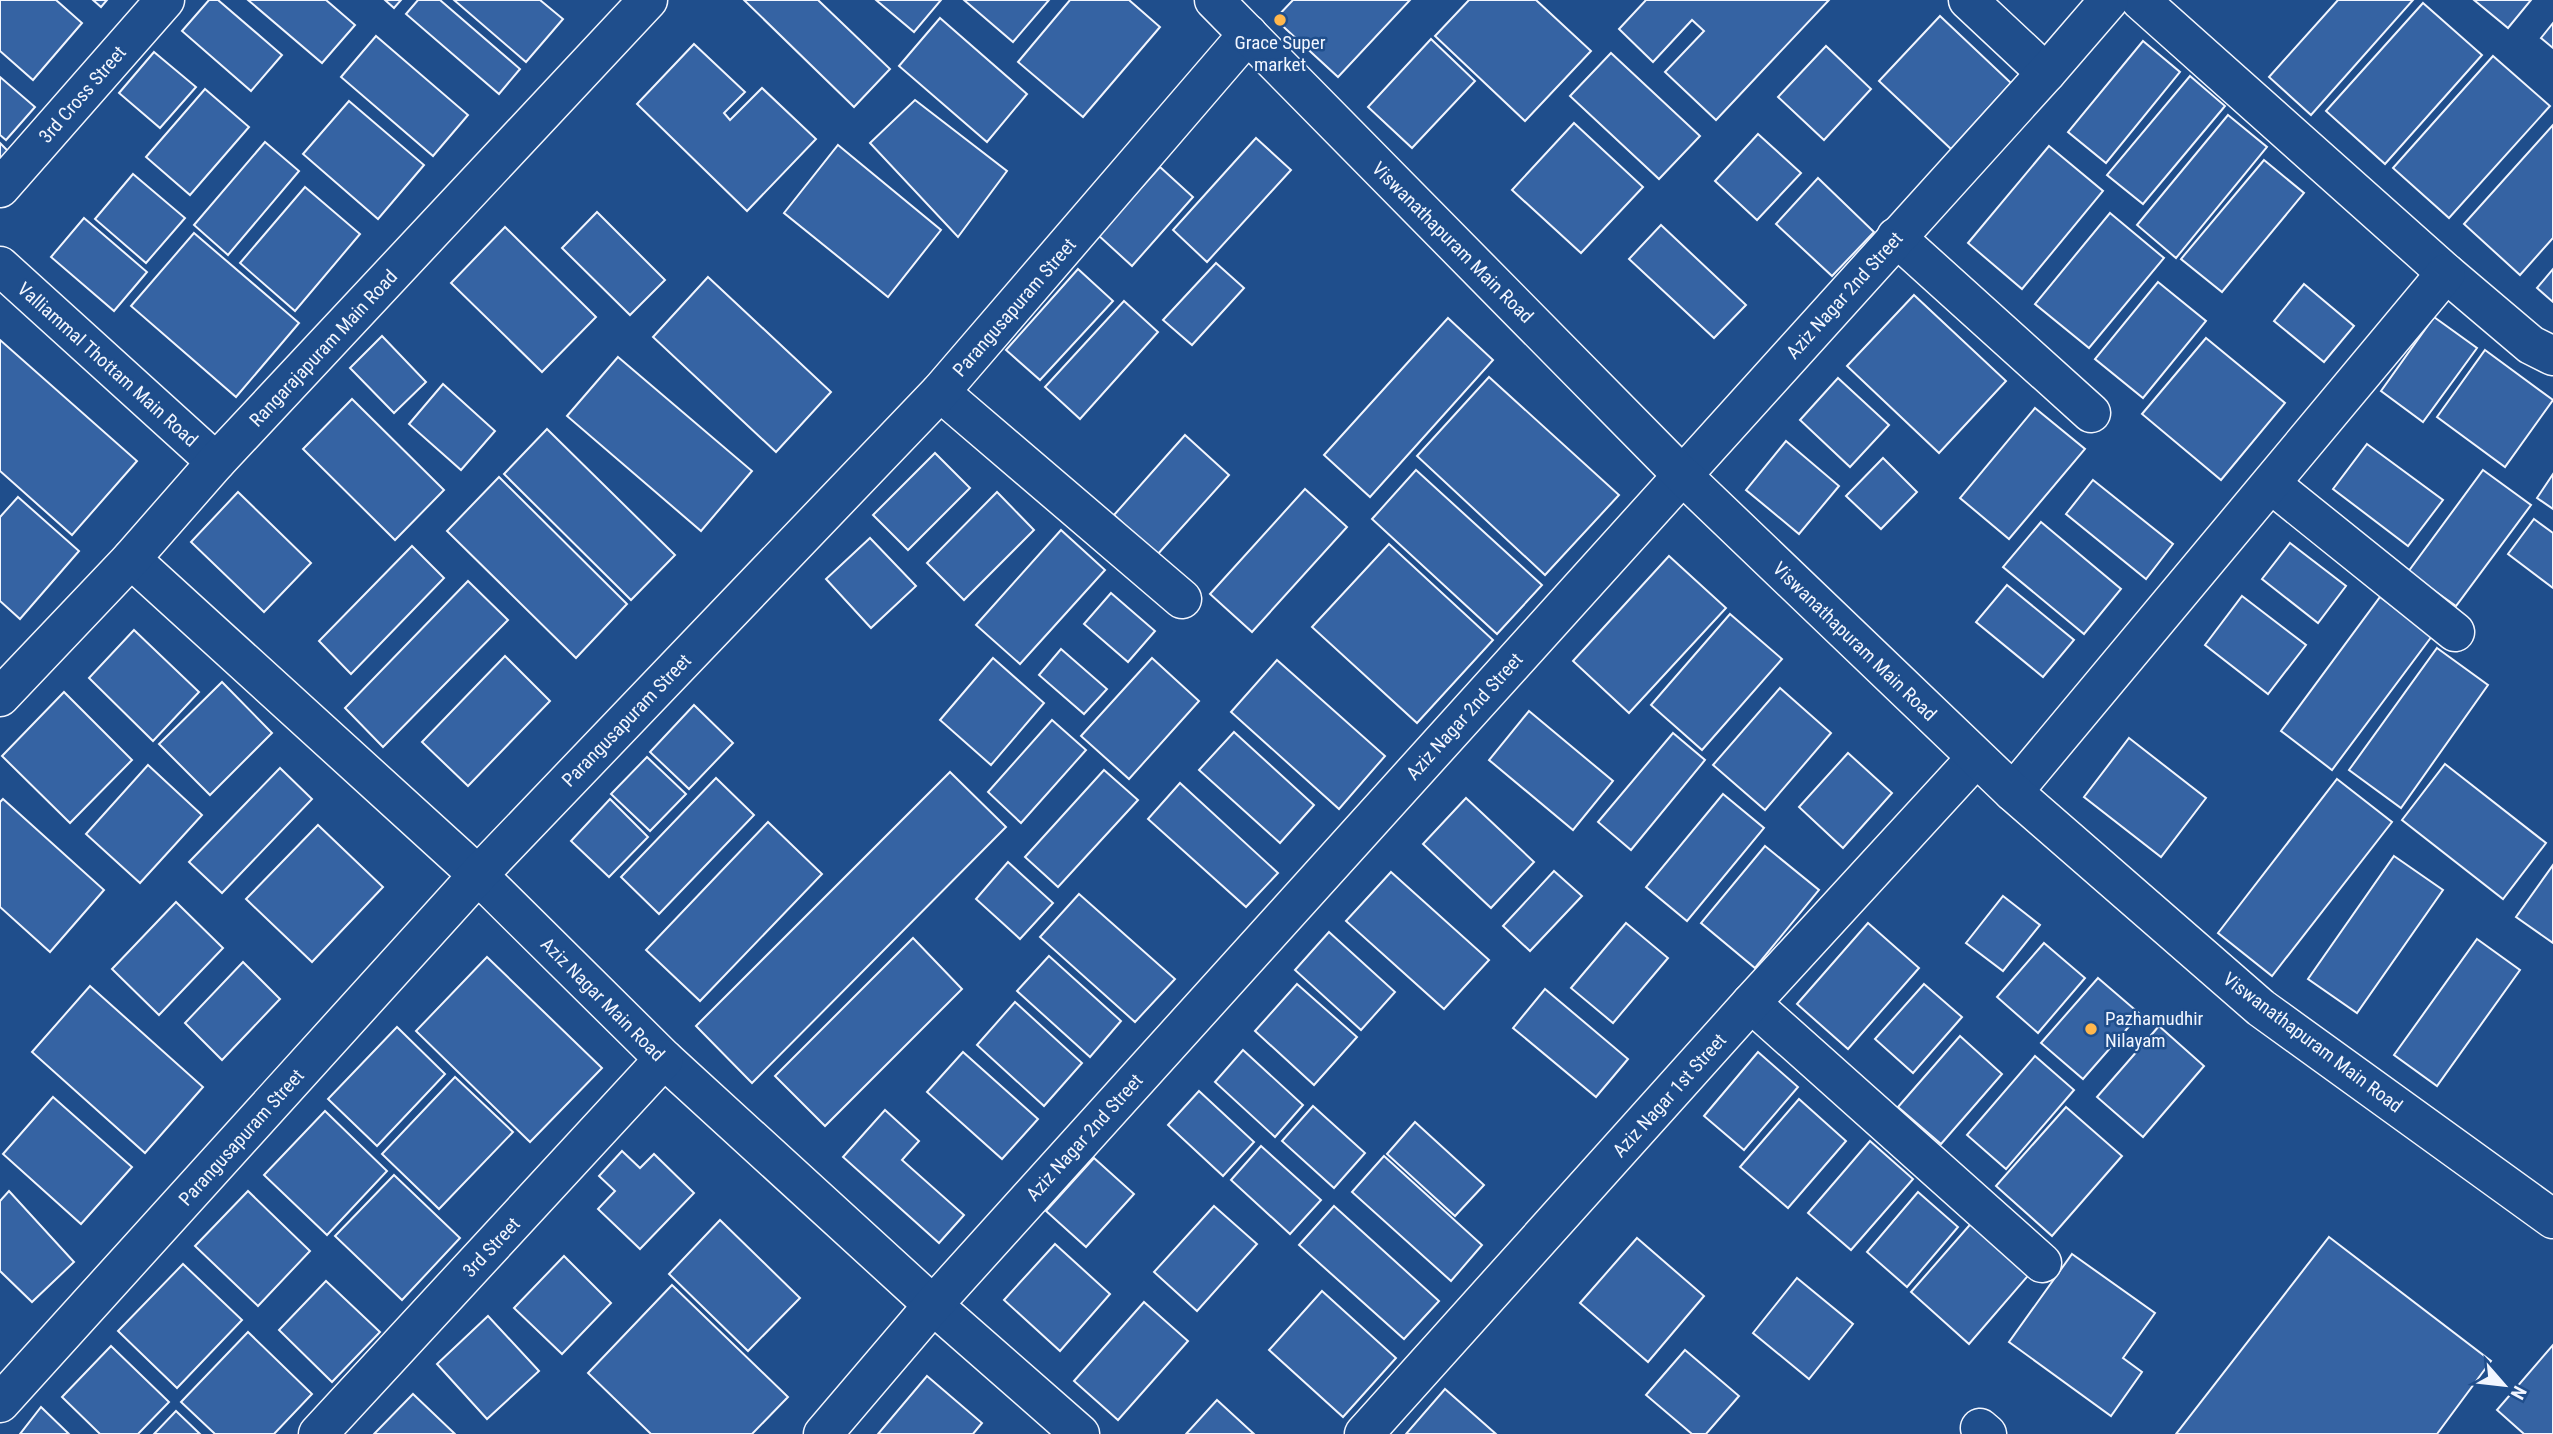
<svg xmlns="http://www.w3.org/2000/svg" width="2553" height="1434" viewBox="0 0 2553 1434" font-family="'Roboto Condensed',sans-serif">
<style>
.building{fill:#3563a3;stroke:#f2f6ff;stroke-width:2}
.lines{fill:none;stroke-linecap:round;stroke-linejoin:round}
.street-casing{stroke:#f2f6ff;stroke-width:41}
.secondary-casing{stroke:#f2f6ff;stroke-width:41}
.street{stroke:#1f4e8c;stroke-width:38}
.secondary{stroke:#1f4e8c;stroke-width:38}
.poi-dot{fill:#ffb74d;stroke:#1f4e8c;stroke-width:2.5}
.labels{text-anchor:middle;stroke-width:5;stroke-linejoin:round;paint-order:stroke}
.poi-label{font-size:19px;fill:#f2f6ff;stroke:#1f4e8c}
.street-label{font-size:19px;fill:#f2f6ff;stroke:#1f4e8c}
</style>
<rect width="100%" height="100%" fill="#1f4e8c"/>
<g class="building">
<path d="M0,0H56L82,23L33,80L0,51Z"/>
<path d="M93,0H107L101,7Z"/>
<path d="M209,0H218L282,55L251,91L182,31Z"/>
<path d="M248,0H326L355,25L322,63Z"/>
<path d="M385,0H401L394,8Z"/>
<path d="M418,0H440L520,69L499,94L406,14Z"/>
<path d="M454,0H540L563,19L526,62Z"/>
<path d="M744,0H818L890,69L854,107Z"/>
<path d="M876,0H941L914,32Z"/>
<path d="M964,0H1049L1013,42Z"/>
<path d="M1070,0H1129L1160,27L1083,117L1018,62Z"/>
<path d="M1293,0H1410L1338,77L1275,19Z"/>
<path d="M1469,0H1536L1591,51L1525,121L1435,36Z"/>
<path d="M1646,0H1829L1716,120L1665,72L1704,31L1692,20L1653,62L1619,29Z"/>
<path d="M2338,0H2413L2311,115L2269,77Z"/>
<path d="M2474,0H2531L2508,28Z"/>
<path d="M2423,3L2482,55L2385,164L2326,111Z"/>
<path d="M1940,16L2011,83L1951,149L1879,81Z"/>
<path d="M940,18L1027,94L987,142L899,66Z"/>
<path d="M2553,23V48L2541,38Z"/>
<path d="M376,36L468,115L433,156L341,77Z"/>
<path d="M1431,39L1475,81L1412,148L1368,107Z"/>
<path d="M2143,41L2180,72L2106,163L2068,132Z"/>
<path d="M694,44L745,92L724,113L730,120L762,88L816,139L747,211L637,104Z"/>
<path d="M1826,46L1871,89L1824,140L1778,97Z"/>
<path d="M154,52L196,87L160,128L119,93Z"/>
<path d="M1611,53L1700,136L1659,179L1570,96Z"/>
<path d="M2493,56L2550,106L2449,218L2393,168Z"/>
<path d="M2190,76L2225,106L2143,204L2107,175Z"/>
<path d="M0,77L35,107L6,140L0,135Z"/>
<path d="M205,89L249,127L190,195L146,157Z"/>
<path d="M915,100L1007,171L958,237L870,143Z"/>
<path d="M349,101L424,165L378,219L303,154Z"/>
<path d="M2228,115L2267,147L2176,258L2137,225Z"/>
<path d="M1574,123L1643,187L1581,253L1512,190Z"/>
<path d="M2553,125V238L2520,275L2464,224Z"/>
<path d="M1758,134L1801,173L1757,220L1715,181Z"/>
<path d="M1256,138L1291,170L1207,262L1173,230Z"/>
<path d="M265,142L299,171L228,255L194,225Z"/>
<path d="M0,143L8,151L0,160Z"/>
<path d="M838,145L941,230L888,297L784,213Z"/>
<path d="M2049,146L2103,191L2022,289L1968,243Z"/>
<path d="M2264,160L2304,193L2222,292L2181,259Z"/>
<path d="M1160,167L1193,197L1132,266L1098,235Z"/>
<path d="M133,174L185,218L146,263L95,219Z"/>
<path d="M1818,178L1874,232L1832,276L1776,224Z"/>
<path d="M305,187L360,234L295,311L240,263Z"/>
<path d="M597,212L665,280L630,315L562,248Z"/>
<path d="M2110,213L2164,258L2089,348L2035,304Z"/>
<path d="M84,218L147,272L114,311L51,257Z"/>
<path d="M1661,225L1746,305L1714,338L1629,259Z"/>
<path d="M505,227L596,317L542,372L451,283Z"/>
<path d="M194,233L299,323L236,397L131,306Z"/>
<path d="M1216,263L1244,288L1192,345L1163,320Z"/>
<path d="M1078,269L1113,301L1040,380L1006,350Z"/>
<path d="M2553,269V302L2537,288Z"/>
<path d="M708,277L831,392L776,452L653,337Z"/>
<path d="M2158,282L2206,321L2143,398L2095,359Z"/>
<path d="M2304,284L2354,326L2324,362L2274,321Z"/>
<path d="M1914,295L2006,381L1939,453L1847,366Z"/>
<path d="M1124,301L1158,332L1080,419L1045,387Z"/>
<path d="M2434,317L2477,348L2423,422L2381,391Z"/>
<path d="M1448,318L1493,360L1370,497L1324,455Z"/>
<path d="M382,336L426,382L394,413L350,368Z"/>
<path d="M2206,338L2285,403L2221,480L2142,414Z"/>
<path d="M0,340L137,461L72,535L0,471Z"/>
<path d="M2485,350L2553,400L2505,467L2437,417Z"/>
<path d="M618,357L752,471L701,531L567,416Z"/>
<path d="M1489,377L1619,495L1545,575L1417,456Z"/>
<path d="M1838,378L1889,425L1850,467L1800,420Z"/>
<path d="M443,384L495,431L461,470L409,424Z"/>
<path d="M352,399L444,490L395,540L303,449Z"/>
<path d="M2035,408L2085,449L2009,539L1960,498Z"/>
<path d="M547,429L675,555L631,600L504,474Z"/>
<path d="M1185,435L1229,475L1157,555L1114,515Z"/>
<path d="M1786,441L1839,486L1799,534L1746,490Z"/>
<path d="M2367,444L2443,500L2408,546L2333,489Z"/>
<path d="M935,453L970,488L908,550L873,515Z"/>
<path d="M1883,458L1917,492L1881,529L1846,496Z"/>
<path d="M1416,470L1542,585L1497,634L1372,519Z"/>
<path d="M2483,470L2531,505L2456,606L2408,572Z"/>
<path d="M2553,474V509L2537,498Z"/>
<path d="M499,477L627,604L576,658L447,531Z"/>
<path d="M2093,480L2173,544L2146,579L2066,514Z"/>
<path d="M1305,489L1347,527L1252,632L1210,594Z"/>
<path d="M238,492L311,563L264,612L191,542Z"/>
<path d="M997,492L1034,530L964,600L927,563Z"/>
<path d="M18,497L79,551L20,619L0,601V517Z"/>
<path d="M2534,519L2553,533V588L2508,554Z"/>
<path d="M2041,522L2121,589L2084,634L2003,567Z"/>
<path d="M1061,530L1105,570L1020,664L976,625Z"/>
<path d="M870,538L916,586L871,628L826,579Z"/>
<path d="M2290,543L2346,586L2318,623L2262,579Z"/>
<path d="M1389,544L1493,640L1417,723L1312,627Z"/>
<path d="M412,546L444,578L351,674L319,641Z"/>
<path d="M1669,556L1726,608L1629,713L1573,661Z"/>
<path d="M468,581L508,620L383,747L345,708Z"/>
<path d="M2007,585L2074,640L2043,677L1976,622Z"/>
<path d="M1111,593L1155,631L1128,662L1084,624Z"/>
<path d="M2242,596L2306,645L2268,694L2205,645Z"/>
<path d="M2380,597L2432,636L2332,770L2281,731Z"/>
<path d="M1730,614L1782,659L1702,750L1651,705Z"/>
<path d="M134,630L199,692L153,741L89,678Z"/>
<path d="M2437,648L2488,685L2401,808L2349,770Z"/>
<path d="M1061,649L1107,689L1084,714L1039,675Z"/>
<path d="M505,656L550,701L468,786L422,742Z"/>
<path d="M993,658L1044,703L991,765L940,720Z"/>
<path d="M1152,658L1199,701L1129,779L1081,736Z"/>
<path d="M1277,660L1385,756L1339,809L1231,712Z"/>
<path d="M222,682L272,733L210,795L159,744Z"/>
<path d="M1780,688L1831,733L1765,810L1713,765Z"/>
<path d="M64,692L132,760L70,823L2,756Z"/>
<path d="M694,705L733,743L689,789L650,752Z"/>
<path d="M1529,711L1613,781L1573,830L1489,760Z"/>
<path d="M1052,720L1086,750L1021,823L988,792Z"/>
<path d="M1234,732L1314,805L1280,843L1199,770Z"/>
<path d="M1673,733L1705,760L1631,850L1598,822Z"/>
<path d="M2129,738L2206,798L2161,857L2084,797Z"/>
<path d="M1848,753L1892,793L1843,848L1799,807Z"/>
<path d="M647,757L686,794L650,831L611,794Z"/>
<path d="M2445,764L2546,843L2503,899L2402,820Z"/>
<path d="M148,765L202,815L140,883L86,834Z"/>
<path d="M280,768L312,799L222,893L189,862Z"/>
<path d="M1104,770L1138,800L1058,887L1025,857Z"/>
<path d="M950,772L1006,827L752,1083L696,1026Z"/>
<path d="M716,778L754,815L659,914L621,877Z"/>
<path d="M2337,779L2392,822L2272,976L2218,933Z"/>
<path d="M1180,783L1278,873L1246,907L1148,819Z"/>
<path d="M1723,794L1764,828L1687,921L1646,887Z"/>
<path d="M1466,798L1534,862L1491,908L1423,844Z"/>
<path d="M3,799L104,890L50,952L0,907V802Z"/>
<path d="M610,799L648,837L609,877L571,841Z"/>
<path d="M768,822L822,874L700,1001L646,950Z"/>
<path d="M318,825L383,887L312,962L246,899Z"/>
<path d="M1765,846L1819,890L1755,968L1701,923Z"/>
<path d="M2394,856L2443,890L2357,1013L2308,979Z"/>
<path d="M1008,862L1053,903L1020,939L976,899Z"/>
<path d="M2553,865V943L2516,917Z"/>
<path d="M1554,871L1582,896L1530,951L1503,926Z"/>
<path d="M1391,872L1489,960L1444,1009L1346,921Z"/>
<path d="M1079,894L1175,979L1135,1022L1040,937Z"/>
<path d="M2003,896L2040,925L2003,971L1966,943Z"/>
<path d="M176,902L223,948L159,1015L112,969Z"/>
<path d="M1626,923L1668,958L1613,1023L1571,988Z"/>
<path d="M1868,923L1919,968L1848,1049L1797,1004Z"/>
<path d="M1329,932L1395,992L1361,1030L1295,970Z"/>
<path d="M913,938L962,989L825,1126L775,1076Z"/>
<path d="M2477,939L2520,970L2437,1086L2394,1055Z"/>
<path d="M2044,943L2085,978L2038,1033L1997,997Z"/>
<path d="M1049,956L1121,1021L1090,1057L1017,991Z"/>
<path d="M487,957L602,1068L530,1142L416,1031Z"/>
<path d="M243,962L280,999L222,1060L185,1023Z"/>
<path d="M2098,978L2140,1014L2083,1079L2041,1043Z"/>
<path d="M1297,984L1357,1037L1314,1085L1255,1031Z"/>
<path d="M1924,984L1962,1017L1913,1073L1875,1039Z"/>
<path d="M90,986L203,1087L145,1153L32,1052Z"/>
<path d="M1545,989L1628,1059L1596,1097L1513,1028Z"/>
<path d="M1015,1002L1082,1063L1044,1106L977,1045Z"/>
<path d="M2159,1026L2204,1066L2143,1137L2097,1097Z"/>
<path d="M397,1027L445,1074L377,1146L328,1099Z"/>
<path d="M1960,1036L2002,1074L1941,1144L1898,1107Z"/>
<path d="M1243,1050L1303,1105L1275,1137L1215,1082Z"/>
<path d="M963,1052L1038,1119L1002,1159L927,1092Z"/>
<path d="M1758,1052L1798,1087L1744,1150L1704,1116Z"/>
<path d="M2035,1056L2074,1090L2006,1169L1967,1135Z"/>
<path d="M455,1077L513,1132L439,1209L382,1154Z"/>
<path d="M1199,1091L1254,1142L1223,1176L1168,1125Z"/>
<path d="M53,1097L132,1167L81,1224L3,1154Z"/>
<path d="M1799,1099L1846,1141L1788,1208L1740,1167Z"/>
<path d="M1313,1106L1365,1153L1334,1188L1282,1141Z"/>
<path d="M2066,1107L2122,1156L2052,1236L1996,1186Z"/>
<path d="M885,1110L919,1141L902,1160L964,1215L939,1243L843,1157Z"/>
<path d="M325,1111L387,1171L327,1235L264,1175Z"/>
<path d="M1415,1122L1484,1185L1455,1216L1387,1154Z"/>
<path d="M1870,1141L1913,1179L1851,1250L1808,1213Z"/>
<path d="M1261,1146L1321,1200L1290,1234L1231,1180Z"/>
<path d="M622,1151L640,1168L654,1154L694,1193L640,1249L598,1209L615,1191L599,1176Z"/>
<path d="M1384,1156L1482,1245L1451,1281L1352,1192Z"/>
<path d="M1094,1158L1134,1194L1086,1247L1046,1211Z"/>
<path d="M394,1175L460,1238L402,1300L335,1236Z"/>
<path d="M9,1191L74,1262L32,1302L0,1271V1201Z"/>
<path d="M248,1191L310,1251L258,1306L195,1246Z"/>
<path d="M1918,1192L1958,1227L1907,1287L1867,1252Z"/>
<path d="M1214,1206L1257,1244L1197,1311L1154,1272Z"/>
<path d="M1334,1206L1439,1301L1404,1339L1299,1245Z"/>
<path d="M1975,1219L2033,1270L1969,1344L1911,1292Z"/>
<path d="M720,1220L800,1298L748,1351L669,1274Z"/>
<path d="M2329,1237L2491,1361L2437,1434H2176Z"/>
<path d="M1637,1238L1704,1296L1648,1362L1580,1303Z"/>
<path d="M1055,1244L1110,1294L1060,1351L1004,1300Z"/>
<path d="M2072,1254L2155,1313L2123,1358L2142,1372L2111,1416L2009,1342Z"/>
<path d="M564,1256L611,1303L562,1354L514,1308Z"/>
<path d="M183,1264L242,1320L177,1388L118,1331Z"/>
<path d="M1797,1278L1853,1324L1809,1379L1753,1333Z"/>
<path d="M326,1281L380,1332L332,1382L279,1330Z"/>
<path d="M672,1285L788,1397L752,1434H651L588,1373Z"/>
<path d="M1322,1291L1396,1358L1343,1417L1269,1350Z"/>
<path d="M1144,1302L1188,1341L1118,1420L1074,1381Z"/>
<path d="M488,1316L539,1371L487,1419L437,1364Z"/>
<path d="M248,1332L312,1394L274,1434H215L181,1402Z"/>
<path d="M2553,1345V1434H2524L2497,1410Z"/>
<path d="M111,1346L169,1402L138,1434H100L62,1397Z"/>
<path d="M1685,1350L1739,1396L1706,1434H1692L1646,1395Z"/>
<path d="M927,1376L982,1423L973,1434H878Z"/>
<path d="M1445,1389L1496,1434H1406Z"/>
<path d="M413,1394L455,1434H374Z"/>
<path d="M1217,1400L1254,1434H1186Z"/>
<path d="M41,1407L69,1434H20Z"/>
<path d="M176,1411L200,1434H154Z"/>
</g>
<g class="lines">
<g class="street-casing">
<g id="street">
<path d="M1968,0L2046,73"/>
<path d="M2140,0L2446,273L2531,345L2553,356"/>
<path d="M0,188L165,0"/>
<path d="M1896,237L2091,413"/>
<path d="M0,266L216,462"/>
<path d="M940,392L1182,599"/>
<path d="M2271,484L2455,632"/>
<path d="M131,559L478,875L664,1059L933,1305L1080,1434"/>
<path d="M0,697L131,559L216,462L648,0"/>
<path d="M2013,792L2446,273"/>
<path d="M1751,1003L2042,1263"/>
<path d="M0,1403L478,875L940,392L1248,34"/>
<path d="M1980,1428L1987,1434"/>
<path d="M318,1434L664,1059"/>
<path d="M823,1434L933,1305L2046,73L2109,0"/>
<path d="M1364,1434L1751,1003L1976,758"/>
</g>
</g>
<g class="secondary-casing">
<path id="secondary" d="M1214,0L1682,475L2013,792L2261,1008L2553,1219"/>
</g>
<use href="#street" class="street"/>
<use href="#secondary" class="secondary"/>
</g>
<g class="poi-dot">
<circle cx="1280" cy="20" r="7"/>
<circle cx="2091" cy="1029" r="7"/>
</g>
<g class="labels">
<g class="poi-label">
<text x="1280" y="49">Grace Super<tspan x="1280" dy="22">market</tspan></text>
<text x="2105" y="1025" text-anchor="start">Pazhamudhir<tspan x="2105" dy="22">Nilayam</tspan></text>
</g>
<g class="street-label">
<text transform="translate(82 94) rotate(-49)" y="7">3rd Cross Street</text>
<text transform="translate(1453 242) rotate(45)" y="7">Viswanathapuram Main Road</text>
<text transform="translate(1844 295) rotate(-48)" y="7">Aziz Nagar 2nd Street</text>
<text transform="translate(1014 307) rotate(-49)" y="7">Parangusapuram Street</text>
<text transform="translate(323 348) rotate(-47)" y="7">Rangarajapuram Main Road</text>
<text transform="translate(108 364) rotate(42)" y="7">Valliammal Thottam Main Road</text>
<text transform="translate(1855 641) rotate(44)" y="7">Viswanathapuram Main Road</text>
<text transform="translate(1464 716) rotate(-48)" y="7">Aziz Nagar 2nd Street</text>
<text transform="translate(626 720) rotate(-46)" y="7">Parangusapuram Street</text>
<text transform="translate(603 999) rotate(45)" y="7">Aziz Nagar Main Road</text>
<text transform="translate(2313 1042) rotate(37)" y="7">Viswanathapuram Main Road</text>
<text transform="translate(1669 1095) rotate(-48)" y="7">Aziz Nagar 1st Street</text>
<text transform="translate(241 1137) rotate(-48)" y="7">Parangusapuram Street</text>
<text transform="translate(1084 1137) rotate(-48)" y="7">Aziz Nagar 2nd Street</text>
<text transform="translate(491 1247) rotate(-47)" y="7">3rd Street</text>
</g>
</g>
<g transform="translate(2504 1385) rotate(118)" stroke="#1f4e8c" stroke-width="5" paint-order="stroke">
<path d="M0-5L12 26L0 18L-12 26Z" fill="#f2f6ff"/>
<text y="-10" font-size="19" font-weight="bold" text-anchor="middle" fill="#f2f6ff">N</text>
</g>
</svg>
